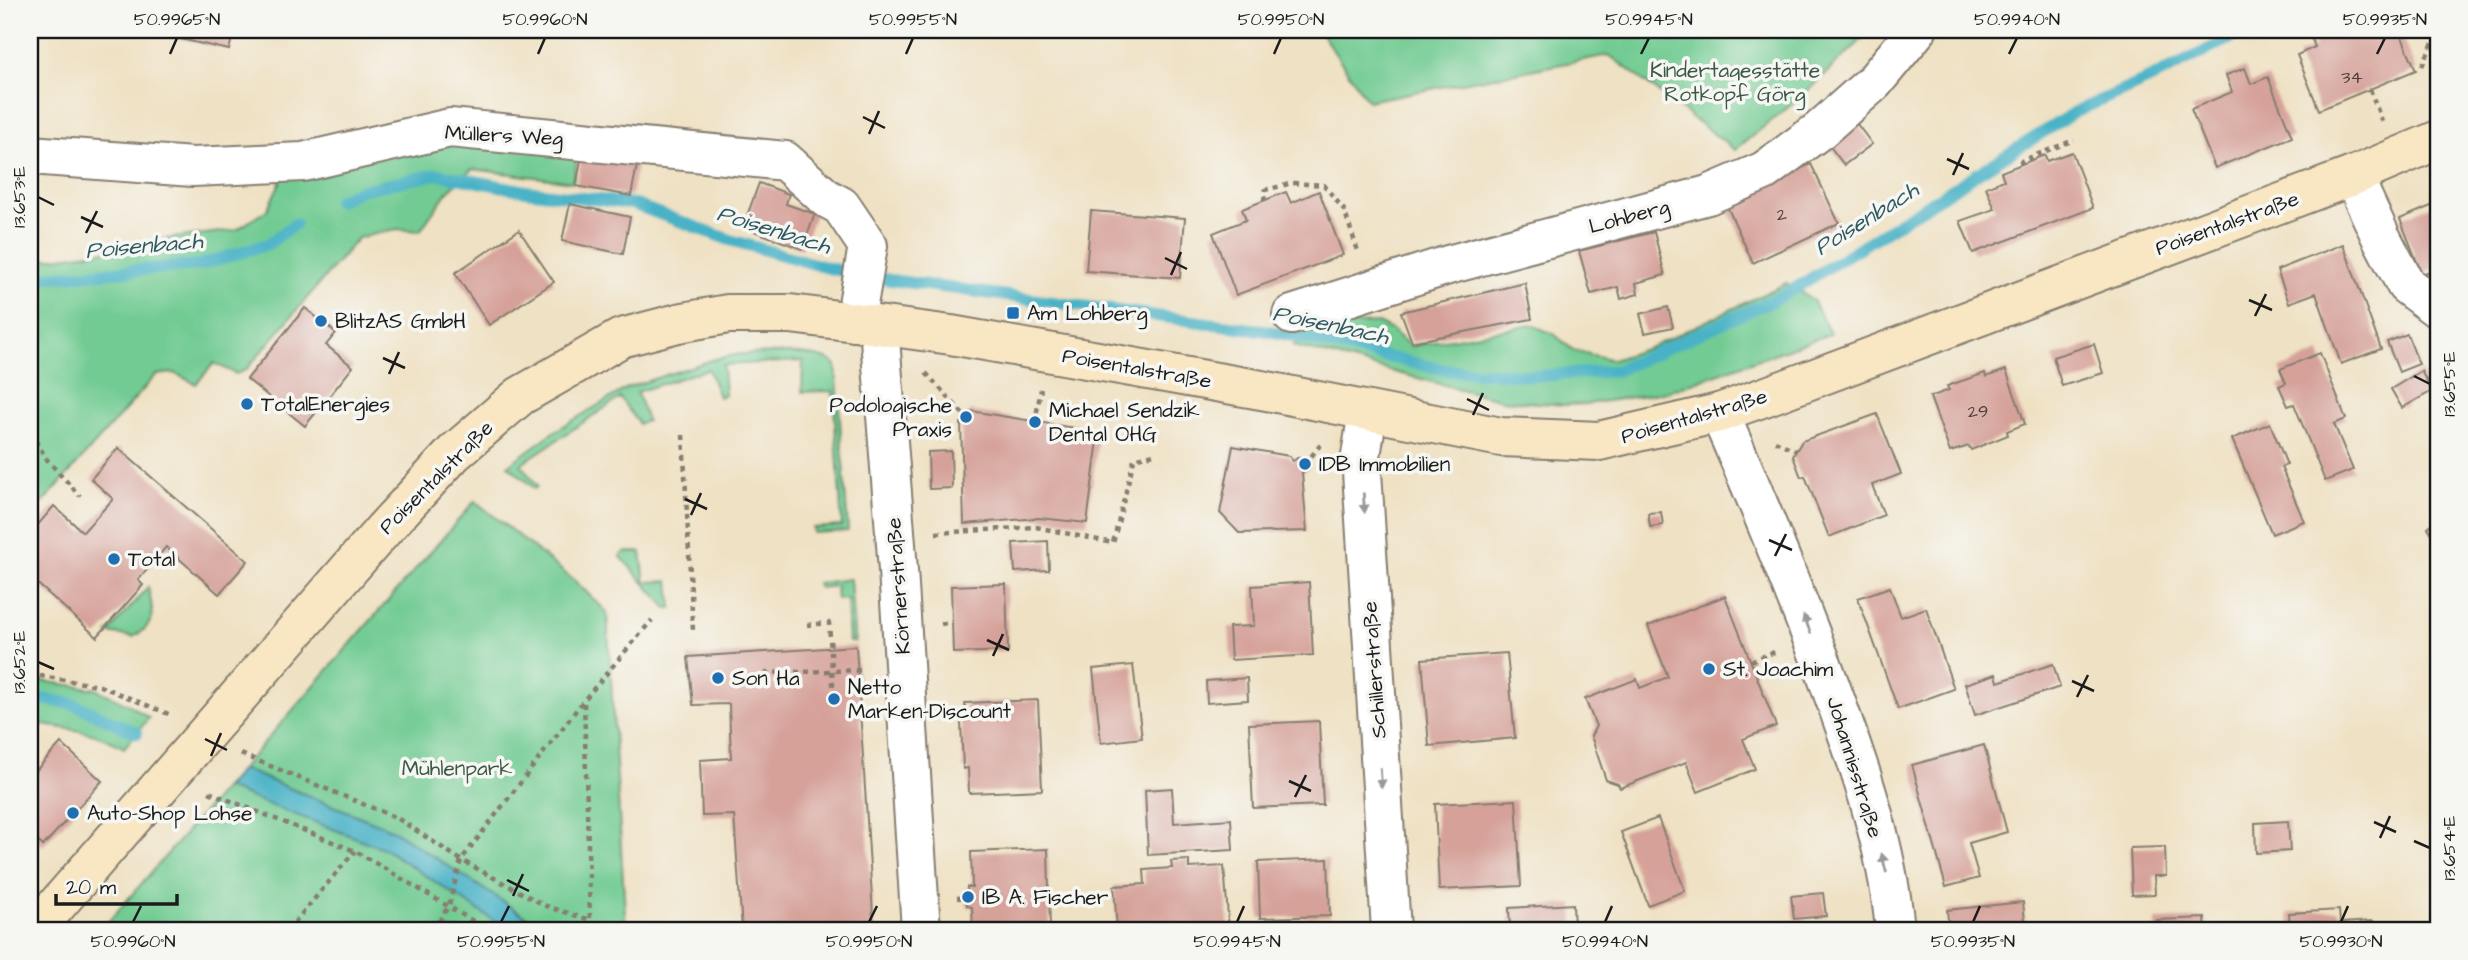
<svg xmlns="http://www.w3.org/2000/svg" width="2468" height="960" viewBox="0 0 2468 960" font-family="'Architects Daughter',sans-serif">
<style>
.green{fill:#71cb92;stroke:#467457;stroke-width:2}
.water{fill:#48b2c6;stroke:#326771;stroke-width:2}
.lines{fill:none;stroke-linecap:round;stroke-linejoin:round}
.stream{stroke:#48b2c6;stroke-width:12}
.building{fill:#d5a199}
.street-casing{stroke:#867e70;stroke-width:42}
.secondary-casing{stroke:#867e70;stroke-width:42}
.path{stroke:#867e70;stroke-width:4.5;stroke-dasharray:5 5;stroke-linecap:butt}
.street{stroke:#fff;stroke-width:38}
.secondary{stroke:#f9e7c3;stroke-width:38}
.oneway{fill:#999}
.ticks{fill:none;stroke:#1c1c1c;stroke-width:2.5}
.poi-dot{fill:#1f6fb2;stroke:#f6f6f2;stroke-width:2.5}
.labels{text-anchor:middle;stroke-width:7;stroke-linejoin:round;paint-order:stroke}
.number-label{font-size:18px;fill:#4a3d3b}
.park-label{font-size:21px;fill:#3a5945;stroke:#f6f6f2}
.street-label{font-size:21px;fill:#1c1c1c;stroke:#f6f6f2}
.poi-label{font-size:21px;fill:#1c1c1c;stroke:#f6f6f2;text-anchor:start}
.water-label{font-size:23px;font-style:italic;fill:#2e5860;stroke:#f6f6f2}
.neatline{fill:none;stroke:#1c1c1c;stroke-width:2.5}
.ticks-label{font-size:18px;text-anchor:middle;fill:#1c1c1c}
</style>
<rect width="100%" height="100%" fill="#f6f6f2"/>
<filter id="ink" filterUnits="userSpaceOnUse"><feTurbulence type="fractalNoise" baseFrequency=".0143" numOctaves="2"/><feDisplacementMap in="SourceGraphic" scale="14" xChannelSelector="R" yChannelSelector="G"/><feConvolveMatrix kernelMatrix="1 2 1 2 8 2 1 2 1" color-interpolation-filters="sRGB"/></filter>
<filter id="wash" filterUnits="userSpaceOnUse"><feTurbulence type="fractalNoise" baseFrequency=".00686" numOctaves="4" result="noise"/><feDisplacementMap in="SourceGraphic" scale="28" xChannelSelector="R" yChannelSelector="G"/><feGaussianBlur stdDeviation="1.57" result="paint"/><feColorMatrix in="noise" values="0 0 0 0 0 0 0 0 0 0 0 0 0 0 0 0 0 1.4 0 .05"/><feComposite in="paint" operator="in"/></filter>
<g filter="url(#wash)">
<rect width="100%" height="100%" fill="#efe1c3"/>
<g class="green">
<path d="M1319,30H1872L1802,96L1735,150L1609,55L1368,101Z"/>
<path d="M454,135L578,154L573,182L472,169L447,192L420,231L397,229L358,238L246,370L236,374L214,363L196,384L174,373L156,375L30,517V255L47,259L104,251L164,239L236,230L267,210L283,176Z"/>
<path d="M1787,283L1813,300L1830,334L1666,392L1587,404L1565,405L1502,400L1294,346L1301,323L1326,325L1378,323L1392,330L1410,346L1532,325L1554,334L1573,350L1613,360L1654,346Z"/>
<path d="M740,354C761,354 823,349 836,365L848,531L813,533V528L842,526L833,391L802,392L803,361L723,365L725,394L719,397L708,369L637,392L647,421L639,424L620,398L521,464L537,486L535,489L508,465L555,431L629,387L715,359Z"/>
<path d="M475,501L576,582L607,612L626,930H101Z"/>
<path d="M625,552H641L645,582L669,581L672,608H667L620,556Z"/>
<path d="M850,579L855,642H849L847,599L837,600L836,586L819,588L817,583Z"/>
<path d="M148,587C153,611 158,624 133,637L108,633Z"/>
<path d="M30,679L96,689L130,705L149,718L124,748C93,730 65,728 30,723Z"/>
</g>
<path class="water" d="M242,769L391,829L533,921L557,930H508L385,849L226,788Z"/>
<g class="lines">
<g class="stream">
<path d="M338,201L361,190L437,174L526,191L633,204L730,240L832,269L890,280L1274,332L1446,370L1538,376L1616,371L1786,294L2075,112L2160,74L2247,30"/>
<path d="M30,276L53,277L200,265L268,244L295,224"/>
<path d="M30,697L74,704L137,733"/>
</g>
</g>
<g id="blocks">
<g class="building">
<path d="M165,30H234L229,50L163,35Z"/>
<path d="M2308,30H2399L2416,70L2319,110L2297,55L2315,47Z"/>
<path d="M2245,68L2251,84L2268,77L2292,137L2215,168L2191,109L2232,92L2226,75Z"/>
<path d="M1857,124L1872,144L1844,165L1829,145Z"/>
<path d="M2072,152L2093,208L1973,253L1960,221L1995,209L1986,187L2004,180L2001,172L2045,155L2047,161Z"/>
<path d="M582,154L637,165L631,196L576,186Z"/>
<path d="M1811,164L1839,223L1753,263L1726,204Z"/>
<path d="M759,183L789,194L786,204L815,214L802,249L743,227Z"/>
<path d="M1319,191L1343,255L1236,295L1213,233L1246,220L1242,209L1286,192L1291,203Z"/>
<path d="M2438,203V268L2422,274L2400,219Z"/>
<path d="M570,204L630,217L623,254L562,241Z"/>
<path d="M1091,211L1185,218L1180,278L1086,271Z"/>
<path d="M519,230L554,282L489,325L455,273Z"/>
<path d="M1654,232L1665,275L1636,283L1638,294L1621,299L1618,287L1591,294L1579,251Z"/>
<path d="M2343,244L2381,349L2341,364L2316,293L2289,303L2277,270Z"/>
<path d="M1525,283L1532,319L1412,342L1401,312Z"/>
<path d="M1668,307L1673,327L1645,333L1640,314Z"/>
<path d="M305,308L336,333L326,345L353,367L305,426L247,379Z"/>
<path d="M2407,334L2419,364L2399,372L2387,342Z"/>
<path d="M2094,344L2103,373L2062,386L2053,357Z"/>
<path d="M2320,353L2346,419L2334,424L2353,470L2325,481L2294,404L2288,406L2279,386L2286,383L2280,369Z"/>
<path d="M2006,370L2025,424L2007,431L2008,435L1971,450L1969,446L1950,452L1930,397L1949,390L1947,386L1985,373L1986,377Z"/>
<path d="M2421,371L2432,391L2402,408L2391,389Z"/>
<path d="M971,411L1099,432L1087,523L1039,518L964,524L961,423Z"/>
<path d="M1877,414L1901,474L1872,485L1884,515L1829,537L1805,476L1801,477L1793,456L1802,441Z"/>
<path d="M2270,423L2287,465L2281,467L2304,521L2272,534L2232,439Z"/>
<path d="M1233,446L1289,456L1293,461L1299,457L1309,468L1302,473L1307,531L1239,533L1220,513Z"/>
<path d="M118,448L248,561L219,594L166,547L138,580L143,585L97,637L30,577V534L54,506L83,532L113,499L91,479Z"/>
<path d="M951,451L952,488L929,489L928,452Z"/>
<path d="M1661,512L1663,525L1650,527L1648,513Z"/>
<path d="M2438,520V544L2428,527Z"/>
<path d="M1048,541L1049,570L1015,572L1013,543Z"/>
<path d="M1309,582L1313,655L1231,660L1229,627L1254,626L1252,586Z"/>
<path d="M1006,584L1008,651L953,653L951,586Z"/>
<path d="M1890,587L1901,617L1926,608L1954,689L1898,709L1858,598Z"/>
<path d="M1725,596L1776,726L1743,739L1755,769L1698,792L1686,762L1620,788L1618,784L1606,780L1591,736L1596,726L1585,699L1637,679L1640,688L1668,677L1648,626Z"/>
<path d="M856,646L874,930H742L734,815L702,816L700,760L731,758L729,704L693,705L688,657Z"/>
<path d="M1507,653L1515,738L1429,746L1422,659Z"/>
<path d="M2053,664L2060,687L1975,715L1965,684L1996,674L1998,682Z"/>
<path d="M1133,665L1142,738L1101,743L1093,669Z"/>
<path d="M1247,678L1248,700L1207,703L1206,681Z"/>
<path d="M1038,700L1042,790L969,793L968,768L963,769L961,722L966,721L965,703Z"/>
<path d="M1319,721L1323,805L1253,808L1249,724Z"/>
<path d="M61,743L102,781L43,846L30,834V777Z"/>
<path d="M1984,745L2007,832L1969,843L1979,878L1946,887L1912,765Z"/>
<path d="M1172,788L1174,823L1231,819L1233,850L1148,855L1145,790Z"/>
<path d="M1516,800L1521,886L1439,890L1435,804Z"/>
<path d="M1658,818L1685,891L1648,905L1621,832Z"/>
<path d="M2288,821L2290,851L2256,853L2255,823Z"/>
<path d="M2165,847L2166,876H2154L2155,894L2132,895L2130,848Z"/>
<path d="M1048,849L1050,930H973L972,907L967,906V887H972L971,852Z"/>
<path d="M1328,859L1330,916L1260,918L1258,862Z"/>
<path d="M1189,860V868L1224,866L1229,930H1117L1114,886L1145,884L1144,870L1172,868L1171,861Z"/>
<path d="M1823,893L1826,916L1794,919L1791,896Z"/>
<path d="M2023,902L2026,930H1949L1947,910Z"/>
<path d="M1573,904L1574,930H1510L1509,908Z"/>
<path d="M2339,910L2340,923L2373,921L2374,930H2290L2289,913Z"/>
<path d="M2205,918L2206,930H2156V920Z"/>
</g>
</g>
</g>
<g filter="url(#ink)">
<use href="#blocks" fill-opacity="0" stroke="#867e70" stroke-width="2"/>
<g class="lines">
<g class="street-casing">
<g id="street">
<path d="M30,155L193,167L303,162L450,128L785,161L826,198L841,206L868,246L855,322"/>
<path d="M2353,176L2380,235L2406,285L2438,309"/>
<path d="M1292,315L1448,265L1708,195L1764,171L1820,130L1874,82L1917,30"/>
<path d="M879,326L898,570L921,930"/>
<path d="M1368,411L1361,456L1391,930"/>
<path d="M1719,413C1757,497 1791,583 1824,669C1855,753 1887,840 1895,930"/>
</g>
</g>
<g class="secondary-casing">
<path id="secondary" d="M35,930L384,529L454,453L520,396L621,338L678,323L728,314H790L855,322L951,335L1267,391L1501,437L1599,441L1719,413L1767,396L2353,176L2438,140"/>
</g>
<g class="path">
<path d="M2422,66L2438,32"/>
<path d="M2370,89L2382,122"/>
<path d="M2022,164L2021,161L2074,140"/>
<path d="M1264,201L1265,190L1293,183L1324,185L1344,210L1359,254"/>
<path d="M926,373L966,417"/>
<path d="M1035,422L1041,389"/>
<path d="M30,432L48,461L80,496"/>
<path d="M683,435L693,631"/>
<path d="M1775,441L1797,451"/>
<path d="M1305,464L1322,443"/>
<path d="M936,533L1036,527L1113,543L1134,459L1154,454"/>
<path d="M941,624L952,622"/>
<path d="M807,625L829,623L834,699"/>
<path d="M1751,661L1777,651"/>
<path d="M765,673L865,670"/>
<path d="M30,674L100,686L171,715"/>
<path d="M241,754L397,818L461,860L546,906L590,920L584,700"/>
<path d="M209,792L355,851L488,930"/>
<path d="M957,898L968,897"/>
<path d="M288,930L355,851"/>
<path d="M434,930L449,905L461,860L584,700L652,620"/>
</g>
<use href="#street" class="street"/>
<use href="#secondary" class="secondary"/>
</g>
<defs><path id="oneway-solid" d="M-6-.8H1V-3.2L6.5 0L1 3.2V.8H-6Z" transform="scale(1.75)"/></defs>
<g class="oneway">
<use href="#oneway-solid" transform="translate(1364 503) rotate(86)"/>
<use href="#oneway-solid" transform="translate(1807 624) rotate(-111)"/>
<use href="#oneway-solid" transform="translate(1381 778) rotate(86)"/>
<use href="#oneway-solid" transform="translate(1884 863) rotate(-104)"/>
</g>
</g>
<path class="ticks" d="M170,54L177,38M538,54L545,38M906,54L913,38M1274,54L1281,38M1641,54L1649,38M2009,54L2017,38M2377,54L2385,38M863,117L885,128M869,134L879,111M1947,159L1969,169M1953,175L1963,153M38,197L54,205M81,217L103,227M86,233L97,211M1165,258L1187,269M1171,275L1181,252M2249,300L2272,310M2255,316L2266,294M383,358L405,368M389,374L399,352M2414,376L2430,384M1467,399L1489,410M1473,415L1483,393M685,499L707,509M691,515L701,493M1769,540L1792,550M1775,556L1786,534M987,640L1009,650M993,656L1003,634M38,662L54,669M2072,681L2094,691M2077,697L2088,675M205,739L227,750M211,756L221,733M1289,781L1311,791M1295,797L1306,775M2374,822L2396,832M2380,838L2390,816M2414,841L2430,848M507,880L529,891M513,896L523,874M133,922L141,906M501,922L509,906M869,922L877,906M1237,922L1244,906M1605,922L1612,906M1973,922L1980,906M2341,922L2348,906"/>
<g class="poi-dot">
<rect x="1006" y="306" width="14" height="14" rx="3.5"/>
<circle cx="321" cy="321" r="7"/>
<circle cx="247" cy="404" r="7"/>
<circle cx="966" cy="417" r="7"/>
<circle cx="1035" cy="422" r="7"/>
<circle cx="1305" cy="464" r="7"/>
<circle cx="114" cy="559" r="7"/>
<circle cx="1709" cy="669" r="7"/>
<circle cx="718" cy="678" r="7"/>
<circle cx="834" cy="699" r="7"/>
<circle cx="73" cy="813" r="7"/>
<circle cx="968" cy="897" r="7"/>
</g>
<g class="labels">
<g class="number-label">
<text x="2352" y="83">34</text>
<text x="1782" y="220">2</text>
<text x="1978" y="417">29</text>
</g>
<g class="park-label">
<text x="1735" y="77">Kindertagesstätte<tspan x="1735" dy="24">Rotkopf Görg</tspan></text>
<text x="457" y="775">Mühlenpark</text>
</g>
<g class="street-label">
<text transform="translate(504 135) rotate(3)" y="7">Müllers Weg</text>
<text transform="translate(1629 216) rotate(-15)" y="7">Lohberg</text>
<text transform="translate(2227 223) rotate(-20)" y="7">Poisentalstraße</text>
<text transform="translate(1137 368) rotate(10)" y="7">Poisentalstraße</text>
<text transform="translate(1694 416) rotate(-16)" y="7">Poisentalstraße</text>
<text transform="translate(436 477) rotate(-45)" y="7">Poisentalstraße</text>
<text transform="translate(898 586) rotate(-94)" y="7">Körnerstraße</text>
<text transform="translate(1374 670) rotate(-94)" y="7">Schillerstraße</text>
<text transform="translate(1855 767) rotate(73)" y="7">Johannisstraße</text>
</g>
<g class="poi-label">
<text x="1027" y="320">Am Lohberg</text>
<text x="335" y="328">BlitzAS GmbH</text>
<text x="261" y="411">TotalEnergies</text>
<text x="952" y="412" text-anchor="end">Podologische<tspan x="952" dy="24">Praxis</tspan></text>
<text x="1049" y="417">Michael Sendzik<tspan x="1049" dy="24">Dental OHG</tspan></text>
<text x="1319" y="471">IDB Immobilien</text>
<text x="128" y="566">Total</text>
<text x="1723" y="676">St. Joachim</text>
<text x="732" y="685">Son Ha</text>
<text x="848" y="694">Netto<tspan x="848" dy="24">Marken-Discount</tspan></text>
<text x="87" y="820">Auto-Shop Lohse</text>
<text x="982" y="904">IB A. Fischer</text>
</g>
<g class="water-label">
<text transform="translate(1866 218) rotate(-32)" y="8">Poisenbach</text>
<text transform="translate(774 229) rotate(17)" y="8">Poisenbach</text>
<text transform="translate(144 245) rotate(-5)" y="8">Poisenbach</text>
<text transform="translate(1331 324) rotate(12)" y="8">Poisenbach</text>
</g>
</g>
<rect width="2468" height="960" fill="none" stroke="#f6f6f2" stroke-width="77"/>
<path d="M56 894v10h121v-10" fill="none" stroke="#1c1c1c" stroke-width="3.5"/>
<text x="66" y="894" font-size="21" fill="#1c1c1c" stroke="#f6f6f2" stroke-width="5" paint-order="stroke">20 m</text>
<rect x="38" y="38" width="2392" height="884" class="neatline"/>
<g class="ticks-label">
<text x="177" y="25">50.9965°N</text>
<text x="545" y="25">50.9960°N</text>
<text x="913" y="25">50.9955°N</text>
<text x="1281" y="25">50.9950°N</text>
<text x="1649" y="25">50.9945°N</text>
<text x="2017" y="25">50.9940°N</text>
<text x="2385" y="25">50.9935°N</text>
<text transform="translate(19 197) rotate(-90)" y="6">13.653°E</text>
<text transform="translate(2449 384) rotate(-90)" y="6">13.655°E</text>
<text transform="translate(19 662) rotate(-90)" y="6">13.652°E</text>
<text transform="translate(2449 848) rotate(-90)" y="6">13.654°E</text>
<text x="133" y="947">50.9960°N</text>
<text x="501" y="947">50.9955°N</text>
<text x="869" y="947">50.9950°N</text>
<text x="1237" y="947">50.9945°N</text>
<text x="1605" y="947">50.9940°N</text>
<text x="1973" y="947">50.9935°N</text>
<text x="2341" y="947">50.9930°N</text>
</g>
</svg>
